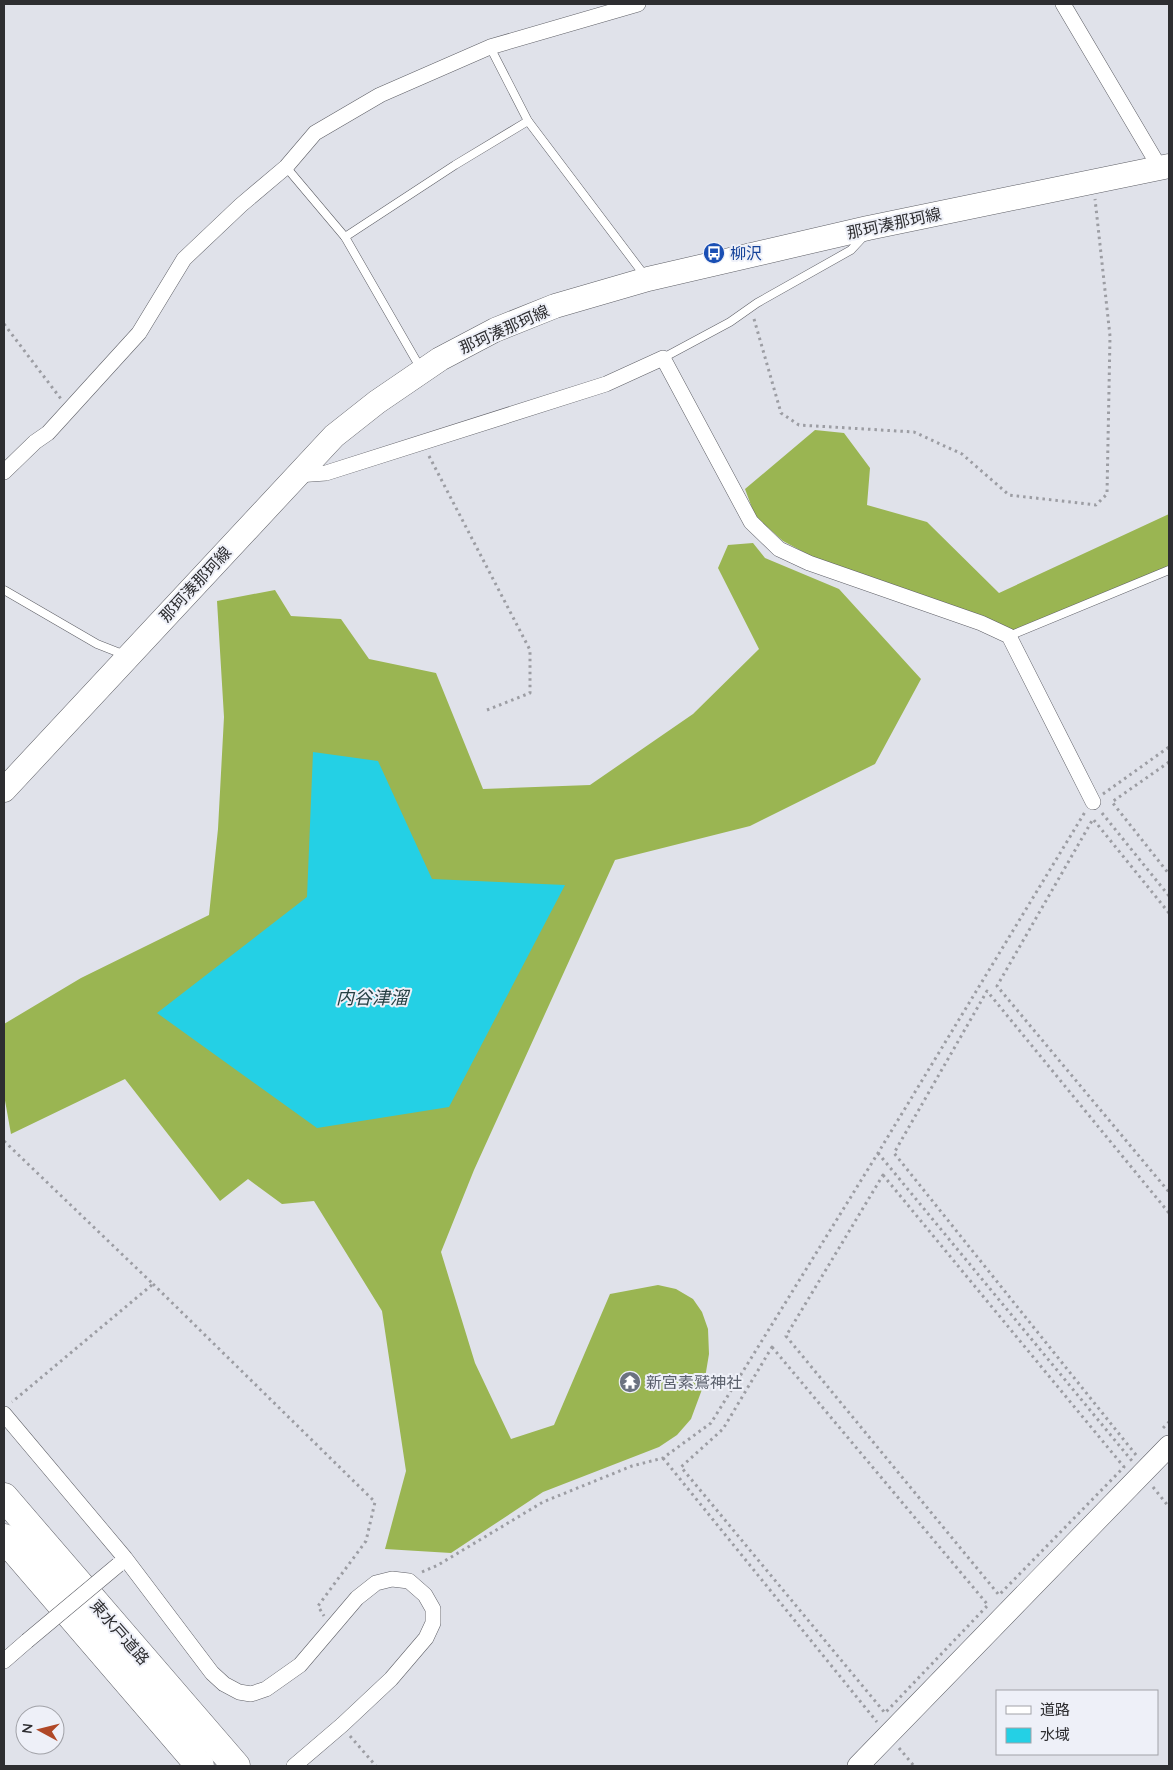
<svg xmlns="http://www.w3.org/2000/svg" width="1173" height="1770" viewBox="0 0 1173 1770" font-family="Quicksand,'Noto Sans JP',sans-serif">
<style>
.forest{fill:#9ab552}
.water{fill:#24d0e5}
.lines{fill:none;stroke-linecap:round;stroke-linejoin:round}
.lane-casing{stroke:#5e5f66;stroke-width:9}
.street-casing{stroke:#5e5f66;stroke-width:16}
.secondary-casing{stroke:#5e5f66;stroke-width:22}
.primary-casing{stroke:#5e5f66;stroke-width:25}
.highway-casing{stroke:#5e5f66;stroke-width:29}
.path{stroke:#9c9da3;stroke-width:3;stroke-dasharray:2.5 4;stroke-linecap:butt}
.lane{stroke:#fff;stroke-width:8}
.street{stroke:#fff;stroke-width:15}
.secondary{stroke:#fff;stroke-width:21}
.primary{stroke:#fff;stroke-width:24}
.highway{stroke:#fff;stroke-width:28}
.street-bridge-casing{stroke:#5e5f66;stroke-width:16;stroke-linecap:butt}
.street-bridge{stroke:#fff;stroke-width:15}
.labels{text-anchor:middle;stroke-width:4;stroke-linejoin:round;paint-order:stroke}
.street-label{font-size:16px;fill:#2e2e31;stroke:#eef0f8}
.transit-label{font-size:16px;fill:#164399;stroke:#eef0f8;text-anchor:start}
.worship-label{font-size:16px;fill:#5b616d;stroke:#eef0f8;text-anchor:start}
.water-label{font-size:18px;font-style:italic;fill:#264044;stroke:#eef0f8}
</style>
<rect width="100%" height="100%" fill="#e0e2ea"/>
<g class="forest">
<path d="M815,430L844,433L870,468L867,505L927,522L999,593L1169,514V568L1009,632L811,556L783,541L755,516L745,489Z"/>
<path d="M753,543L765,558L839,589L921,679L875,764L750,826L615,860L474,1170L441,1252L475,1363L511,1439L554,1425L610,1294L658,1285L676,1289L693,1299L702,1312L708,1329L709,1354L704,1384L691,1419L677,1435L659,1447L543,1492L451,1553L385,1549L406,1471L382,1311L314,1201L282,1204L248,1179L220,1201L125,1079L11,1134L4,1095V1024L81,978L209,915L218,829L224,717L217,601L275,590L291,616L341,619L369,659L436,673L483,789L590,785L693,714L759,649L718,568L728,545Z"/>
</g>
<path class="water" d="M313,752L378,761L432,879L565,885L449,1107L317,1128L157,1013L307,897Z"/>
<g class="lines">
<g class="lane-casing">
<g id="lane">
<path d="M490,47L528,121L645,276"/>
<path d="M286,167L345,237L421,369"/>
<path d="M345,237L455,165L528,121"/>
<path d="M663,358L730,322L757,303L851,250L864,236"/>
<path d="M4,590L97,644L125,655"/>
<path d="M1009,636L1169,570"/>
</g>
</g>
<g class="street-casing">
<g id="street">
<path d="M1063,4L1160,168"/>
<path d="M4,472L35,442L48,433L139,333L184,259L241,205L286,167L315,133L380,95L490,47L638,4"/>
<path d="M297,475L326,473L606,384L663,358L751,522L779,549L809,563L981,623L1009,636L1093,802"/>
<path d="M4,1414L125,1558L212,1673L224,1684L239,1692L251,1694L266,1689L300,1665L357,1598L376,1583L392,1579L409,1581L425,1595L433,1609V1623L426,1638L391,1679L342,1725L294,1766"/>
<path d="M4,1661L27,1641"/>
</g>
</g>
<g class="secondary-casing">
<path id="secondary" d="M858,1766L1169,1446"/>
</g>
<g class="primary-casing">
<path id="primary" d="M4,790L334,436L377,402L440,359L495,330L555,306L648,279L868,228L1169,166"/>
</g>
<g class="highway-casing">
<g id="highway">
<path d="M4,1497L236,1766"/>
<path d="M4,1538L200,1766"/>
</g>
</g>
<g class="path">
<path d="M754,319L781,413L799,425L914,432L962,454L1009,495L1096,505L1107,494L1110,336L1095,199"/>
<path d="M4,324L61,399"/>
<path d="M429,456L530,650V693L487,710"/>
<path d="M1169,762L1112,802L1169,874"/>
<path d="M1103,794L1169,747"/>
<path d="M1102,813L1169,896"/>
<path d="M1169,913L1093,819L997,986L1169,1192"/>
<path d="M4,1141L153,1284L12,1402"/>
<path d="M878,1153L1132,1461"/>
<path d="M883,1175L1124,1467L999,1595L786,1336Z"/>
<path d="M153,1284L375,1502L366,1541L318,1606L324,1616"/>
<path d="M772,1347L988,1605L885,1713L681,1467L723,1429Z"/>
<path d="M1163,1428L1169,1422"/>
<path d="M1136,1455L894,1153L987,991L1169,1213"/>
<path d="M663,1458L877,1722"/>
<path d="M1153,1487L1169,1507"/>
<path d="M422,1572L438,1565L543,1502L632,1466L663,1458L711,1423L878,1153L1085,812"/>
<path d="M350,1736L376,1766"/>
<path d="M899,1748L914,1766"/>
</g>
<use href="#lane" class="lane"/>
<use href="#street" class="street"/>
<use href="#secondary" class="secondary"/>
<use href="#primary" class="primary"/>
<use href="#highway" class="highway"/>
<g class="street-bridge-casing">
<path id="street-bridge" d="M27,1641L118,1565"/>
</g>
<use href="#street-bridge" class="street-bridge"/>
</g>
<defs>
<g id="bus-disc" transform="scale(1.125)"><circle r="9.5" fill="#1a4fb4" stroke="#eef0f8"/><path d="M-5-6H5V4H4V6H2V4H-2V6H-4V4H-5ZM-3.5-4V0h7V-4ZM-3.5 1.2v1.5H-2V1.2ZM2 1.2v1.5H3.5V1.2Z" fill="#fff"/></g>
<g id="temple-disc" transform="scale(1.125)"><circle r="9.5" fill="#6b7280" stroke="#eef0f8"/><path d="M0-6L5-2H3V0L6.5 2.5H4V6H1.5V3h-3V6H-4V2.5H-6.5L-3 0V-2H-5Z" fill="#fff"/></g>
</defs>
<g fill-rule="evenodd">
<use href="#bus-disc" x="714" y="253"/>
<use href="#temple-disc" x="630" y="1382"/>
</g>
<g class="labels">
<g class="street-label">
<text transform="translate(894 223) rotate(-12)" y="6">那珂湊那珂線</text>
<text transform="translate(504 329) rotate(-24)" y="6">那珂湊那珂線</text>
<text transform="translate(195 584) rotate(-47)" y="6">那珂湊那珂線</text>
<text transform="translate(120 1632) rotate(49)" y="6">東水戸道路</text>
</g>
<g class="transit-label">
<text x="730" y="259">柳沢</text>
</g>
<g class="worship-label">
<text x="646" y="1388">新宮素鷲神社</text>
</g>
<g class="water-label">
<text x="372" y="1004">内谷津溜</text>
</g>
</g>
<rect width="1173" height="1770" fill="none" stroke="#2e2e31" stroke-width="10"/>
<rect x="996" y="1690" width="162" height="65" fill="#eef0f8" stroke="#a1a2a8"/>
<rect x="1006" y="1706" width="25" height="8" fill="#ffffff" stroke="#a1a2a8"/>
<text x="1040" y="1715" font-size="15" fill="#2e2e31">道路</text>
<rect x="1006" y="1728" width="25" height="15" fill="#24d0e5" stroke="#a1a2a8"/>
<text x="1040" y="1740" font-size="15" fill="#2e2e31">水域</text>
<g transform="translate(40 1730) rotate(277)"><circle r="24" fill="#eef0f8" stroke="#a1a2a8"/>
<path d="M0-4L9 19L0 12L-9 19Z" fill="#b04827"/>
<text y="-8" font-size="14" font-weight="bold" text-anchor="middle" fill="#2e2e31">N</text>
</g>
</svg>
